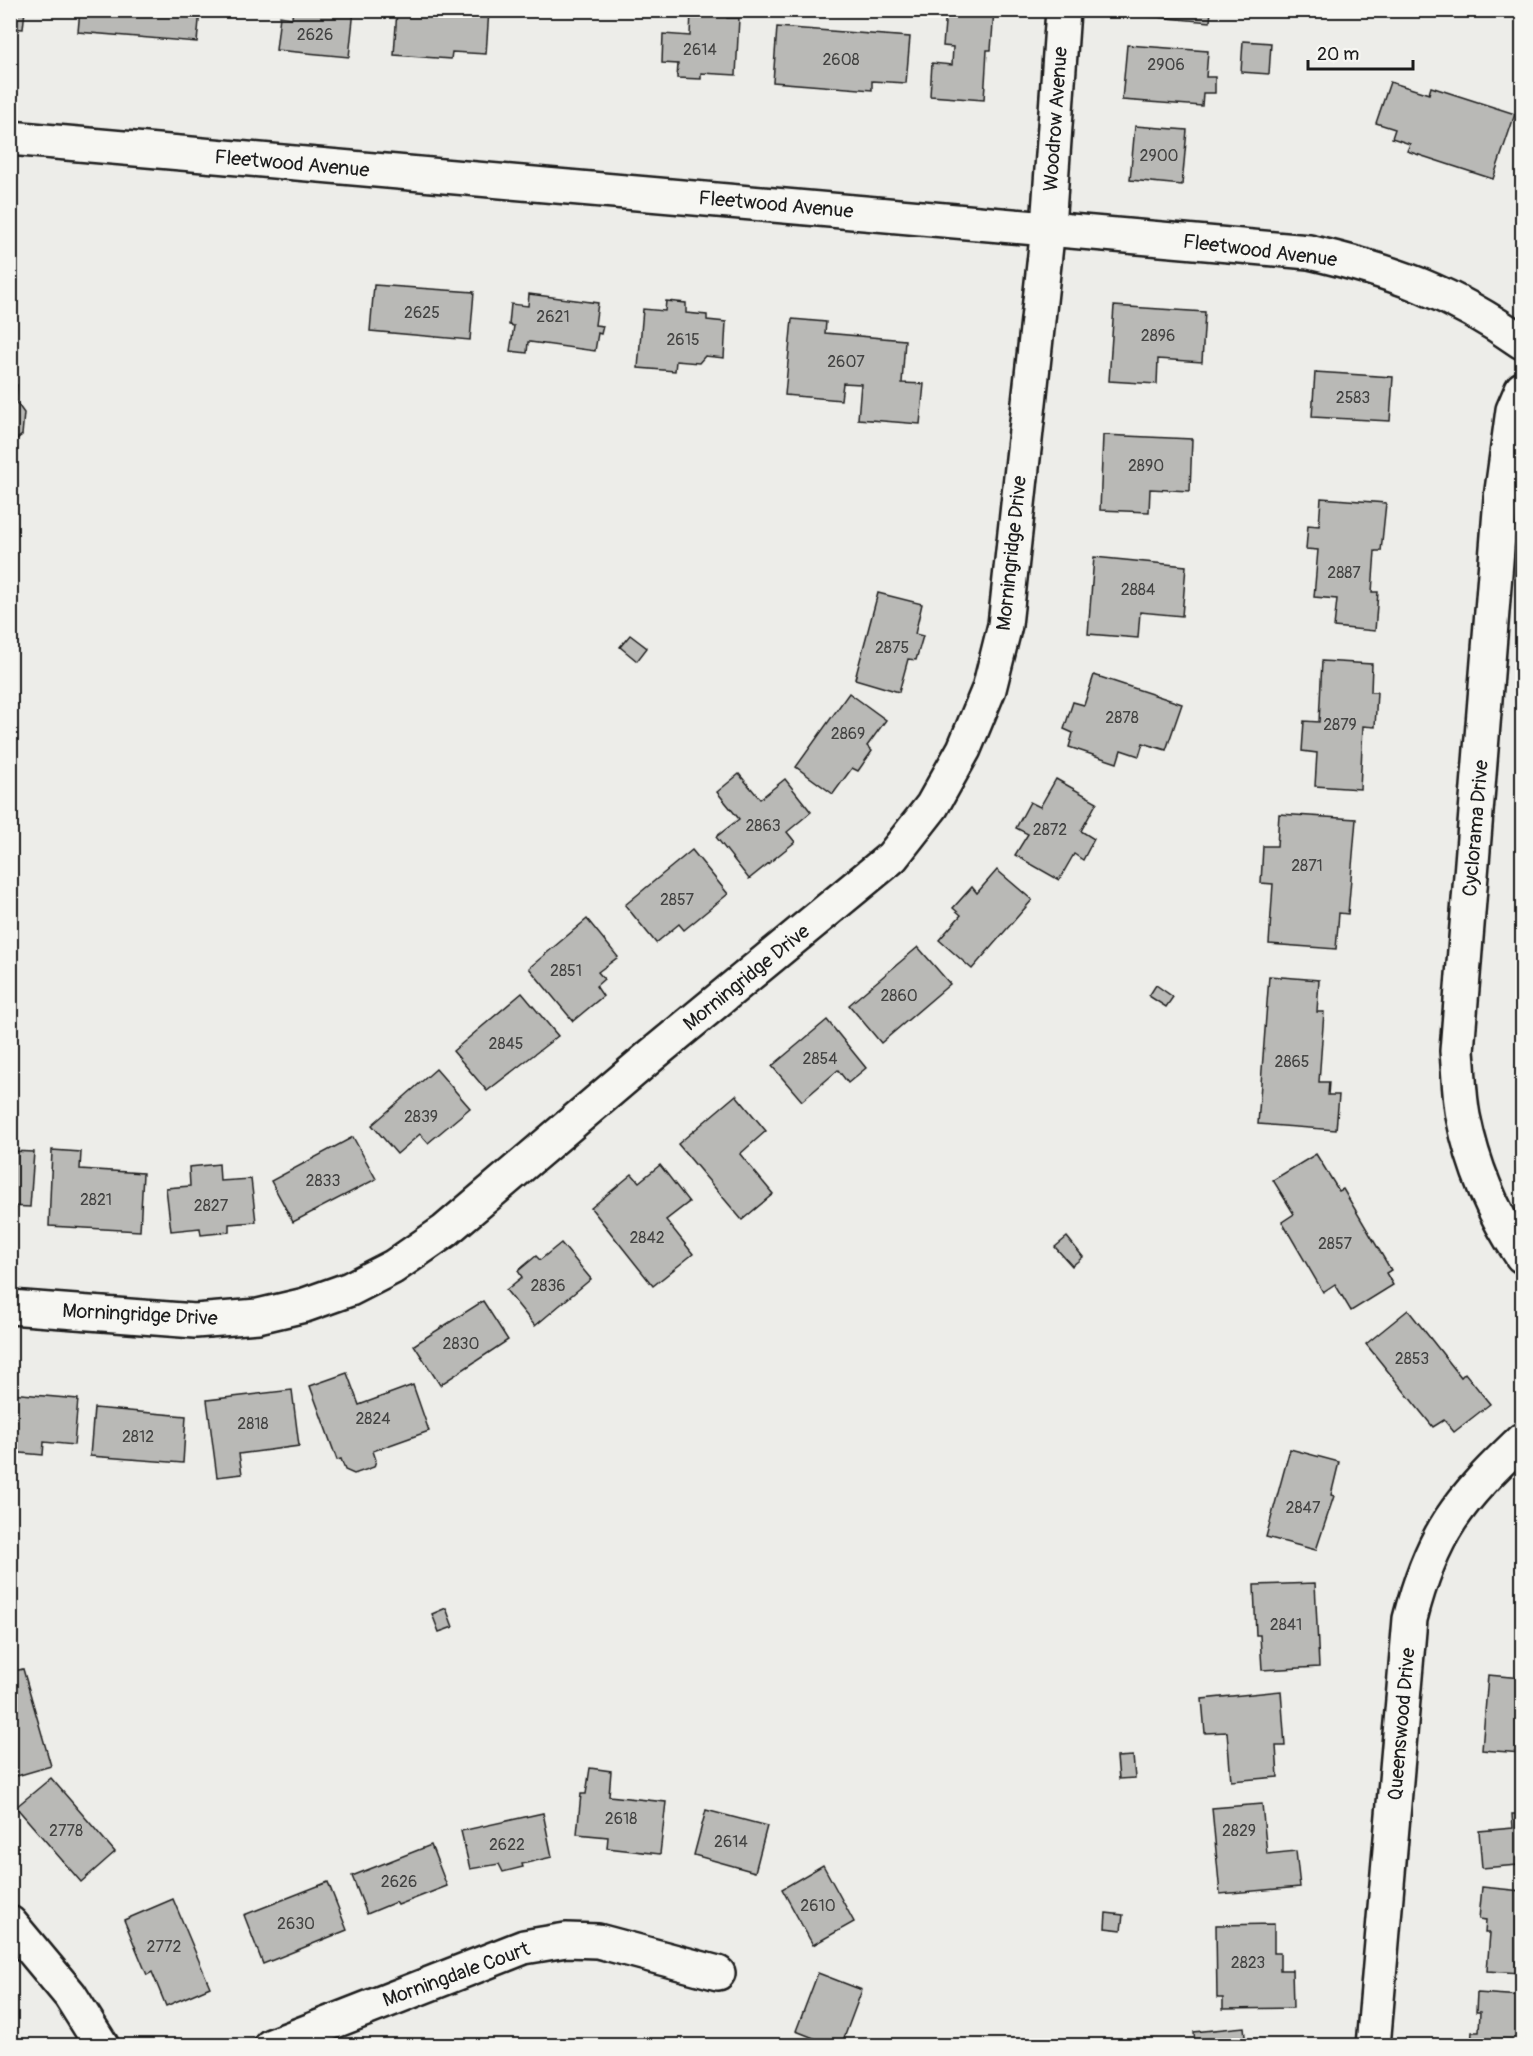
<svg xmlns="http://www.w3.org/2000/svg" width="1533" height="2056" viewBox="0 0 1533 2056" font-family="Pangolin,sans-serif">
<style>
.building{fill:#b9b9b6;stroke:#1c1c1c;stroke-width:1.5}
.lines{fill:none;stroke-linecap:round;stroke-linejoin:round}
.minor-casing{stroke:#1c1c1c;stroke-width:38}
.minor{stroke:#f6f6f2;stroke-width:33}
.labels{text-anchor:middle;stroke-width:5;stroke-linejoin:round;paint-order:stroke}
.number-label{font-size:16px;fill:#434342}
.street-label{font-size:20px;fill:#1c1c1c;stroke:#f6f6f2}
</style>
<rect width="100%" height="100%" fill="#edede9"/>
<filter id="ink" filterUnits="userSpaceOnUse"><feTurbulence type="fractalNoise" baseFrequency=".0167" numOctaves="2"/><feDisplacementMap in="SourceGraphic" scale="12" xChannelSelector="R" yChannelSelector="G"/><feConvolveMatrix kernelMatrix="1 2 1 2 8 2 1 2 1" color-interpolation-filters="sRGB"/></filter>
<g filter="url(#ink)">
<g class="building">
<path d="M10,10H25L23,29L10,28Z"/>
<path d="M80,10H200L197,42L78,32Z"/>
<path d="M293,10H354L349,57L276,50L280,16L292,18Z"/>
<path d="M397,10H489L486,54L452,52L451,59L394,55Z"/>
<path d="M691,10H727V18H739L736,75L701,73V79L677,78L678,64L662,63L663,34L690,36Z"/>
<path d="M946,10H994L991,50H987L984,100L930,96L932,63L952,65L953,47L943,46Z"/>
<path d="M1145,10H1211L1210,22L1145,16Z"/>
<path d="M777,27L910,37L906,83L872,81V90L773,82Z"/>
<path d="M1243,41L1271,43L1269,74L1241,72Z"/>
<path d="M1127,45L1208,51L1206,77H1215V93H1203L1202,106L1122,100Z"/>
<path d="M1390,82L1429,94L1431,87L1515,114L1493,179L1407,151L1410,144L1392,138L1395,129L1376,123Z"/>
<path d="M1135,126L1187,130L1182,185L1130,180Z"/>
<path d="M374,285L474,292L470,340L370,331Z"/>
<path d="M529,294L598,303L595,325L603,326L601,334L598,333L595,351L530,342H528L527,353L510,351L514,326L509,325L511,304L528,306Z"/>
<path d="M666,301L686,303V313L707,315V320L726,322L724,358L705,356L699,363L676,361L675,371L638,368L643,309L665,311Z"/>
<path d="M1114,306L1205,312L1202,362L1158,359L1157,384L1109,381Z"/>
<path d="M792,319L826,322L825,333L905,340L902,383L924,384L920,424L858,419L861,384L843,383L841,400L785,395Z"/>
<path d="M1315,372L1393,377L1390,421L1312,417Z"/>
<path d="M10,384L17,385L16,402L24,413L22,435L13,442L12,463Z"/>
<path d="M1103,435L1192,439L1190,491L1150,489L1149,512L1100,510Z"/>
<path d="M1321,498L1386,503L1381,551H1375L1372,592H1378L1375,631L1334,627L1337,599L1314,597L1318,550L1306,549L1308,525L1319,526Z"/>
<path d="M1094,557L1186,566L1182,616L1140,612L1138,638L1088,634Z"/>
<path d="M878,593L922,604L915,634L923,636L916,660L908,659L899,692L855,679Z"/>
<path d="M630,635L647,648L637,661L620,647Z"/>
<path d="M1322,661L1372,664L1371,692H1377L1375,727L1363,726L1360,789L1315,786L1317,753L1302,751L1304,721L1319,722Z"/>
<path d="M1094,675L1182,704L1166,750L1143,743L1139,756L1121,750L1117,763L1069,747L1073,733L1064,729L1073,702L1084,705Z"/>
<path d="M849,693L886,720L867,746L872,751L858,771L852,768L833,794L796,767Z"/>
<path d="M739,774L760,799L785,779L811,812L787,832L795,842L749,879L716,837L739,819L717,792Z"/>
<path d="M1056,779L1097,802L1081,831L1094,839L1083,860L1074,854L1059,880L1015,855L1028,834L1016,828L1030,802L1040,807Z"/>
<path d="M1279,814L1356,819L1348,914L1339,913L1336,949L1269,944L1273,884L1261,883L1263,846H1277Z"/>
<path d="M692,850L728,894L684,930L679,924L656,943L625,905Z"/>
<path d="M997,870L1032,900L972,969L939,940L961,915L953,908L972,887L977,893Z"/>
<path d="M587,919L618,957L598,972L604,979L596,986L603,996L573,1021L529,968Z"/>
<path d="M918,947L950,984L881,1043L849,1005Z"/>
<path d="M1269,976L1319,980L1317,1012H1324L1319,1082H1329L1328,1095H1339L1336,1130L1258,1124Z"/>
<path d="M1156,985L1173,997L1166,1007L1149,996Z"/>
<path d="M522,993L558,1036L487,1091L453,1051Z"/>
<path d="M827,1020L866,1068L848,1083L838,1070L802,1101L772,1066Z"/>
<path d="M436,1069L470,1108L428,1143L420,1134L397,1154L372,1125Z"/>
<path d="M736,1095L766,1131L740,1154L773,1194L742,1220L678,1144Z"/>
<path d="M353,1137L376,1179L293,1222L271,1181Z"/>
<path d="M52,1150L81,1152L80,1169L143,1173L140,1231L49,1226Z"/>
<path d="M10,1151L34,1152L30,1207L10,1206Z"/>
<path d="M1316,1154L1339,1191L1343,1189L1391,1270L1386,1273L1393,1285L1351,1311L1335,1284L1323,1292L1282,1222L1294,1214L1273,1180Z"/>
<path d="M219,1164L220,1181L251,1179L256,1222L229,1224V1232L201,1235L200,1228L171,1231L166,1188L190,1186L189,1167Z"/>
<path d="M660,1165L689,1202L666,1220L693,1254L653,1286L591,1208L632,1174L639,1182Z"/>
<path d="M1067,1237L1083,1257L1072,1266L1055,1247Z"/>
<path d="M561,1243L591,1279L535,1326L506,1290L522,1277L518,1271L536,1256L540,1260Z"/>
<path d="M483,1301L508,1340L440,1385L414,1345Z"/>
<path d="M1408,1310L1461,1377L1465,1373L1490,1404L1454,1432L1444,1420L1433,1427L1366,1344Z"/>
<path d="M347,1373L359,1405L413,1385L429,1431L373,1451L376,1460L374,1467L354,1474L345,1470L341,1459L337,1460L310,1386Z"/>
<path d="M292,1390L299,1446L239,1454L242,1474L217,1477L207,1400Z"/>
<path d="M10,1393L78,1399L74,1445L44,1442L43,1455L10,1452Z"/>
<path d="M94,1408L186,1416L183,1463L90,1456Z"/>
<path d="M1290,1449L1339,1462L1331,1495L1334,1496L1316,1550L1266,1537Z"/>
<path d="M1315,1583L1319,1667L1262,1670L1260,1635H1256L1254,1585Z"/>
<path d="M446,1608L453,1627L439,1632L432,1614Z"/>
<path d="M23,1669L51,1766L10,1778V1672Z"/>
<path d="M1488,1675L1522,1678V1753L1482,1750Z"/>
<path d="M1281,1691L1285,1746H1276L1278,1777L1231,1781L1227,1732L1205,1733L1202,1699Z"/>
<path d="M1133,1756L1135,1778L1119,1779L1117,1757Z"/>
<path d="M590,1768L611,1771L609,1796L666,1802L660,1854L607,1848L608,1837L577,1834L581,1794H586Z"/>
<path d="M51,1778L115,1852L81,1882L16,1807Z"/>
<path d="M1520,1788H1522V1856L1517,1857L1518,1865L1482,1868L1479,1831L1513,1828L1512,1814H1522Z"/>
<path d="M1262,1804L1267,1854L1296,1851L1300,1887L1220,1894L1212,1808Z"/>
<path d="M706,1810L767,1826L755,1872L694,1855Z"/>
<path d="M543,1813L552,1857L522,1864L523,1867L503,1872L499,1864L470,1869L461,1831Z"/>
<path d="M431,1845L447,1886L398,1905L396,1902L367,1914L352,1876Z"/>
<path d="M823,1865L854,1922L813,1945L782,1889Z"/>
<path d="M328,1882L347,1930L263,1964L244,1915Z"/>
<path d="M1482,1887L1522,1891V1973L1487,1971L1490,1933H1485L1486,1920L1479,1919Z"/>
<path d="M173,1899L210,1987L166,2006L152,1972L147,1975L124,1920Z"/>
<path d="M1106,1913L1123,1915L1121,1930L1105,1928Z"/>
<path d="M1274,1924V1953H1280V1970H1292L1293,2008L1223,2009V1998H1217L1216,1925Z"/>
<path d="M818,1973L862,1990L841,2046H834L796,2031Z"/>
<path d="M1477,1993L1522,1996V2046H1471L1472,2032H1479L1480,2012H1476Z"/>
<path d="M1244,2027L1246,2046H1195L1194,2032Z"/>
</g>
<g class="lines">
<g class="minor-casing">
<g id="minor">
<path d="M10,138L1309,252C1392,271 1452,292 1522,342"/>
<path d="M1522,389L1513,410L1501,498L1457,1051C1459,1073 1459,1095 1463,1116C1473,1166 1493,1214 1522,1256"/>
<path d="M10,1307L195,1321L258,1316L305,1305L350,1289L393,1267L445,1231L653,1054L892,857L932,806L964,749L989,689L1005,625L1048,227L1063,10"/>
<path d="M10,1923L70,1995L102,2046"/>
<path d="M271,2046L524,1947L566,1940L598,1941L718,1973"/>
<path d="M1373,2046L1410,1619C1432,1532 1459,1500 1522,1440"/>
</g>
</g>
<use href="#minor" class="minor"/>
</g>
</g>
<g class="labels">
<g class="number-label">
<text x="315" y="40">2626</text>
<text x="700" y="55">2614</text>
<text x="841" y="65">2608</text>
<text x="1166" y="70">2906</text>
<text x="1159" y="161">2900</text>
<text x="422" y="318">2625</text>
<text x="553" y="322">2621</text>
<text x="1158" y="341">2896</text>
<text x="683" y="345">2615</text>
<text x="846" y="367">2607</text>
<text x="1353" y="403">2583</text>
<text x="1146" y="471">2890</text>
<text x="1344" y="578">2887</text>
<text x="1138" y="595">2884</text>
<text x="892" y="653">2875</text>
<text x="1122" y="723">2878</text>
<text x="1340" y="730">2879</text>
<text x="848" y="739">2869</text>
<text x="763" y="831">2863</text>
<text x="1050" y="835">2872</text>
<text x="1307" y="871">2871</text>
<text x="677" y="905">2857</text>
<text x="566" y="976">2851</text>
<text x="899" y="1001">2860</text>
<text x="506" y="1049">2845</text>
<text x="820" y="1064">2854</text>
<text x="1292" y="1067">2865</text>
<text x="421" y="1122">2839</text>
<text x="323" y="1186">2833</text>
<text x="96" y="1205">2821</text>
<text x="211" y="1211">2827</text>
<text x="647" y="1243">2842</text>
<text x="1335" y="1249">2857</text>
<text x="548" y="1291">2836</text>
<text x="461" y="1349">2830</text>
<text x="1412" y="1364">2853</text>
<text x="373" y="1424">2824</text>
<text x="253" y="1429">2818</text>
<text x="138" y="1442">2812</text>
<text x="1303" y="1513">2847</text>
<text x="1286" y="1630">2841</text>
<text x="621" y="1824">2618</text>
<text x="66" y="1836">2778</text>
<text x="1239" y="1836">2829</text>
<text x="731" y="1847">2614</text>
<text x="507" y="1850">2622</text>
<text x="399" y="1887">2626</text>
<text x="818" y="1911">2610</text>
<text x="296" y="1929">2630</text>
<text x="164" y="1952">2772</text>
<text x="1248" y="1968">2823</text>
</g>
<g class="street-label">
<text transform="translate(1055 119) rotate(-86)" y="7">Woodrow Avenue</text>
<text transform="translate(292 163) rotate(5)" y="7">Fleetwood Avenue</text>
<text transform="translate(776 204) rotate(5)" y="7">Fleetwood Avenue</text>
<text transform="translate(1260 250) rotate(7)" y="7">Fleetwood Avenue</text>
<text transform="translate(1011 553) rotate(-84)" y="7">Morningridge Drive</text>
<text transform="translate(1475 828) rotate(-85)" y="7">Cyclorama Drive</text>
<text transform="translate(746 977) rotate(-39)" y="7">Morningridge Drive</text>
<text transform="translate(140 1314) rotate(3)" y="7">Morningridge Drive</text>
<text transform="translate(1401 1724) rotate(-85)" y="7">Queenswood Drive</text>
<text transform="translate(456 1974) rotate(-20)" y="7">Morningdale Court</text>
</g>
</g>
<rect width="1533" height="2056" fill="none" stroke="#f6f6f2" stroke-width="36"/>
<rect x="18" y="18" width="1497" height="2020" fill="none" stroke="#1c1c1c" stroke-width="2" filter="url(#ink)"/>
<path d="M1308 60v9h105v-9" fill="none" stroke="#1c1c1c" stroke-width="3"/>
<text x="1317" y="60" font-size="18" fill="#1c1c1c" stroke="#f6f6f2" stroke-width="4.5" paint-order="stroke">20 m</text>
</svg>
